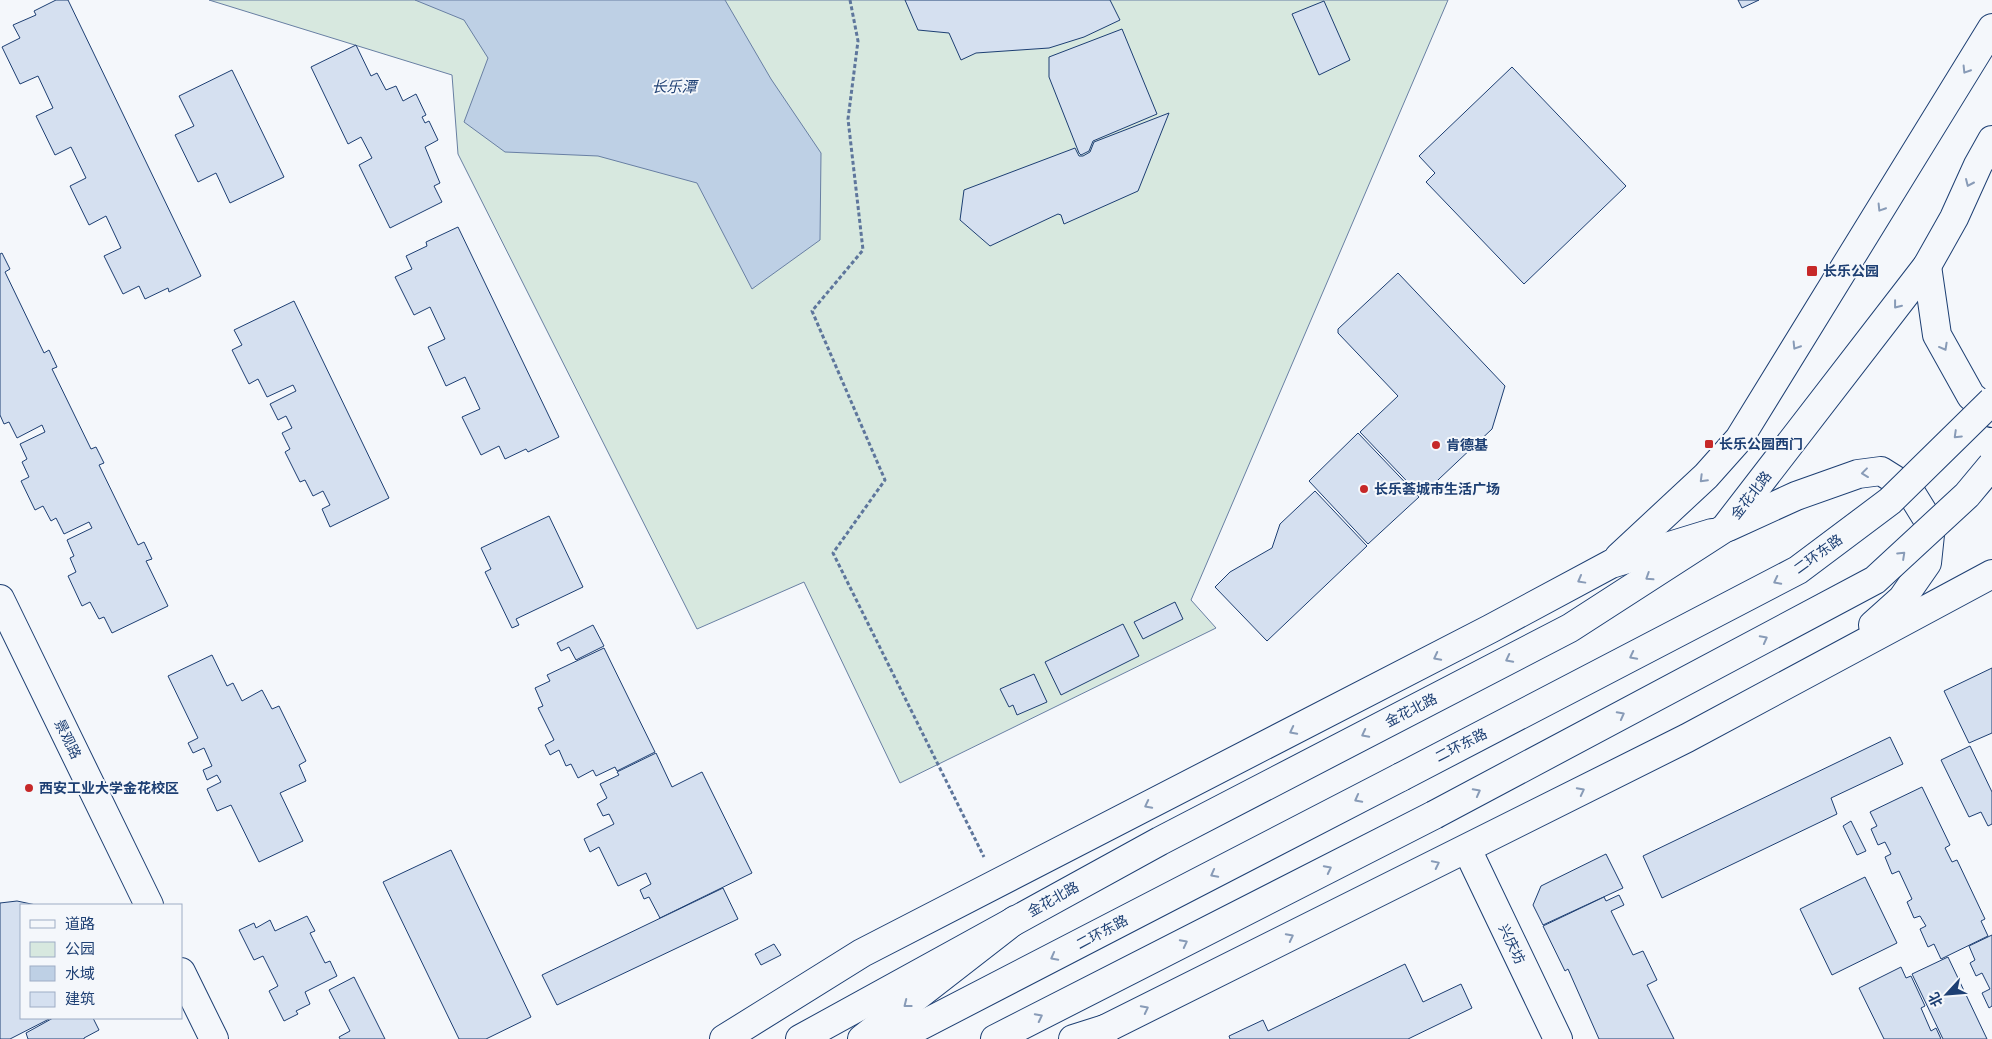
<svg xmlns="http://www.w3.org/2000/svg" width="1992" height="1039" viewBox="0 0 1992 1039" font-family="'Archivo Narrow','Noto Sans SC',sans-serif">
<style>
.green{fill:#d7e8df;stroke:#687fa3}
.water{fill:#bed0e5;stroke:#687fa3}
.building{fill:#d5e0f0;stroke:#1d3f73}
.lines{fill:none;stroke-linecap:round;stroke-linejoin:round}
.minor-casing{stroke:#1d3f73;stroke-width:30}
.major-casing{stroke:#1d3f73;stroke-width:30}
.highway-casing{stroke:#1d3f73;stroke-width:30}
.path{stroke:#5e769c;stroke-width:3;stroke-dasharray:4 2.5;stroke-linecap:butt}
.minor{stroke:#f4f7fb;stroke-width:28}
.major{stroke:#f4f7fb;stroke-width:28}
.highway{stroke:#f4f7fb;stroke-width:28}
.highway-bridge-casing{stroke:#1d3f73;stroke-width:30;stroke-linecap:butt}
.highway-bridge{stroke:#f4f7fb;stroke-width:28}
.oneway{stroke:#889bb7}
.poi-dot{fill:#c62828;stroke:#f4f7fb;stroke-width:2}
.labels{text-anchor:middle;stroke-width:4;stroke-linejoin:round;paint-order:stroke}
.poi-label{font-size:14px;font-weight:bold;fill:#1d3f73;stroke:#f4f7fb;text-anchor:start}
.street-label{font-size:14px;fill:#1d3f73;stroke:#f4f7fb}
.water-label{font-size:15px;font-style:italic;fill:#1d3f73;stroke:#f4f7fb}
</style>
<rect width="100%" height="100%" fill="#f4f7fb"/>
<path class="green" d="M209,0H1448L1191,600L1216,628L900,783L804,582L697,629L458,154L452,75Z"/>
<path class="water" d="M415,0H725L771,79L821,153L820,240L752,289L697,183L598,156L505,152L464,122L488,58L464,20Z"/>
<g class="building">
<path d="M56,0H68L201,276L169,292L168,288L145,299L139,286L123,294L104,256L121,248L106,216L89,225L70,186L86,178L71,147L55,155L36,116L53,108L38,76L20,84L2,47L20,38L13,25L36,15L34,11Z"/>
<path d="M905,0H1110L1120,20L1084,37L1049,48L976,53L961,60L949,33L918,30Z"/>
<path d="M1738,0H1759L1742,8Z"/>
<path d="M1324,1L1350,60L1319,75L1292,14Z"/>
<path d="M1122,29L1157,114L1093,141L1089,151L1081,155L1079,153L1049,77V57Z"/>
<path d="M356,45L371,76L377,73L386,90L396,86L403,101L416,94L426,115L422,117L425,123L429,121L438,140L425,147L440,183L434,186L442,202L390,228L359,165L372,158L361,137L348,144L311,67Z"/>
<path d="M1512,67L1626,186L1524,284L1426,182L1435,173L1419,156Z"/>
<path d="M232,70L284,177L230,203L216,173L198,182L175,135L194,126L179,96Z"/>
<path d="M1169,113L1138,191L1064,224L1061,215L1058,214L990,246L960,220L964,190L1075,148L1079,156H1083L1090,152L1094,142Z"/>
<path d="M458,227L559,437L528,452L526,449L505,459L499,446L481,455L462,417L480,409L465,377L446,386L428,347L445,339L430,307L414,315L395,277L412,269L406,256L427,246L426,242Z"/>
<path d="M2,253L10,269L5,272L44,353L49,350L57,367L52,369L91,449L96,447L104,463L99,465L138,545L144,542L152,559L146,561L168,606L112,633L104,617L99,619L90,602L82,606L68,576L76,572L70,558L74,556L67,540L92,528L89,522L64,534L56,518L51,521L43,506L35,510L21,481L29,477L22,462L27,459L20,444L45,432L42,425L17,438L9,422L4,424L0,415V254Z"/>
<path d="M1398,273L1505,386L1492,429L1421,496L1360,432L1398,396L1338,333V329Z"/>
<path d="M294,301L389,498L330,527L322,509L330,505L323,491L313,496L305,480L300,482L285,452L290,449L282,433L292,428L286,416L278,420L270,404L296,391L293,385L267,397L258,379L249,384L232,350L242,345L234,330Z"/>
<path d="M1358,433L1419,497L1368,544L1309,481Z"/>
<path d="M1315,491L1367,546L1267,641L1215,587L1230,572L1272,548L1280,524Z"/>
<path d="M549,516L583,587L516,619L519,625L512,628L485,572L491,569L481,548Z"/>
<path d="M1175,602L1183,619L1143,639L1134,622Z"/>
<path d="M1123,624L1139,656L1061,695L1045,662Z"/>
<path d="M593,625L604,646L576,660L569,647L561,651L557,643Z"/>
<path d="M604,648L655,752L617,771L615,767L596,776L593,770L578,778L571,764L566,766L559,750L550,755L545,745L554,740L538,708L543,706L535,688L550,681L547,675Z"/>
<path d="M212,655L227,686L233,683L242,701L262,690L272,709L279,706L306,761L299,765L306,781L280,793L303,841L259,862L231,805L217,811L207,789L221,782L217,775L207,780L203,770L212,766L204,748L193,753L188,743L198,738L168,676Z"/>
<path d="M1992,668V733L1969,743L1944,691Z"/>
<path d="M1034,674L1047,702L1017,715L1013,705L1009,707L1000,689Z"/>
<path d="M1890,737L1903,764L1831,798L1837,814L1662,898L1643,856Z"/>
<path d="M1970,746L1992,792V824L1988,826L1981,812L1969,817L1941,760Z"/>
<path d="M656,753L672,787L702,772L752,873L660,918L649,897L644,899L640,890L651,884L646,873L618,886L599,847L590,852L584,839L614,824L609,814L603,816L597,804L607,798L600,784L619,775L617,772Z"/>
<path d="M1922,787L1950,845L1945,848L1952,862L1957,860L1985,919L1981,921L1988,936L1941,959L1934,944L1928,947L1920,929L1926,926L1920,916L1914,918L1907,902L1912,899L1899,871L1892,874L1885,857L1891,854L1885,842L1878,845L1871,829L1877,826L1870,812Z"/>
<path d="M1851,821L1866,851L1857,855L1843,826Z"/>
<path d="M451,850L531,1017L486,1039H459L383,882Z"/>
<path d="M1606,854L1623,888L1543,925L1533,905L1541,886Z"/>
<path d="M1865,877L1897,943L1832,975L1800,909Z"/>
<path d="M723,888L738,919L557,1005L542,975Z"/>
<path d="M1619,895L1624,905L1611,911L1633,955L1643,951L1657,980L1647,985L1674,1039H1599L1568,969L1565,971L1543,926L1604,897L1606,901Z"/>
<path d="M17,901L36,905H21V1018H51L10,1039H0V903Z"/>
<path d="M307,916L315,931L310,933L325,963L330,961L337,976L305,992L310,1004L296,1011L298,1014L284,1021L269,991L278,986L263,956L254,960L239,930L254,923L256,928L270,920L275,931Z"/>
<path d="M1992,935V1006L1989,1008L1982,993L1990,989L1982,973L1976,976L1970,963L1975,960L1969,946Z"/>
<path d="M774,944L781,955L761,965L755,954Z"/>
<path d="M1948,957L1987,1039H1943L1912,974Z"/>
<path d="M1405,964L1423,1002L1461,984L1472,1008L1408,1039H1230L1229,1036L1263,1020L1268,1031Z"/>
<path d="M1901,967L1906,978L1911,976L1925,1006L1921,1008L1931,1031L1936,1028L1941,1039H1884L1859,988Z"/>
<path d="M354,977L385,1039H340L339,1037L350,1031L329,990Z"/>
<path d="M53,1018H93L99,1030L84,1038V1039H28L26,1033Z"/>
</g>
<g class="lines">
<g class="minor-casing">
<g id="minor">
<path d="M1619,557L1706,476L1739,439L1992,28"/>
<path d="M0,599L149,905"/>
<path d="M1467,849L1558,1039"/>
<path d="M181,972L214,1039"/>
<path d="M724,1039L862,953L1490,629L1611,564L1712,533"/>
</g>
</g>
<g class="major-casing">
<g id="major">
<path d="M1927,266L1937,335L1971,396L1992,413"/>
<path d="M1728,527L1796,496L1858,474L1881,471L1908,488L1931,525L1927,563L1902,599L1873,625"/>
<path d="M1087,1038L1687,738L1992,574"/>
<path d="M800,1039L1160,841L1570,628L1725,528L1927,266L1954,218L1978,165L1992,140"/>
</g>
</g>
<g class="highway-casing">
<g id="highway">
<path d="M862,1039L1015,920"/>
<path d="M895,1039L1401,777"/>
<path d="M995,1039L1434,815"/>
<path d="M1073,1039L1108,1028"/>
</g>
</g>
<path class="path" d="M850,0L858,41L848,119L863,250L812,311L885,480L833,553L984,857"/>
<use href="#minor" class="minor"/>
<use href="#major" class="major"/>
<use href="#highway" class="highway"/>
<g class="highway-bridge-casing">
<g id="highway-bridge">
<path d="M1401,777L1798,570L1890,501L1992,401"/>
<path d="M1434,815L1875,580L1967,495L1992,465"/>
</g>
</g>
<use href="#highway-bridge" class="highway-bridge"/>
</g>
<defs><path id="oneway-chevron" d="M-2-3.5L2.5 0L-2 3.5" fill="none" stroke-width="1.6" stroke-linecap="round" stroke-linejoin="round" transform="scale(1.25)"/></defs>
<g class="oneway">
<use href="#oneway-chevron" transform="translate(1966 70) rotate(122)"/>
<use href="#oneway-chevron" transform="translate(1969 183) rotate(114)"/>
<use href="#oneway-chevron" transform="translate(1881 208) rotate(122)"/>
<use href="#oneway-chevron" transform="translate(1897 305) rotate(128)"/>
<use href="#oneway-chevron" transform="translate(1796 346) rotate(122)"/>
<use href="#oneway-chevron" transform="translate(1944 347) rotate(61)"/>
<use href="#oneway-chevron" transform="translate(1957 435) rotate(136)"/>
<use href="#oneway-chevron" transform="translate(1865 473) rotate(173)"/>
<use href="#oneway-chevron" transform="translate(1703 479) rotate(135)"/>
<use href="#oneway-chevron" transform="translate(1902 555) rotate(-43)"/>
<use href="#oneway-chevron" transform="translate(1649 577) rotate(147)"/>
<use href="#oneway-chevron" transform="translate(1581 580) rotate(151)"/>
<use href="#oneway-chevron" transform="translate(1777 581) rotate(153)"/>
<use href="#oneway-chevron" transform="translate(1764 639) rotate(-28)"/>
<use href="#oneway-chevron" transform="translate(1633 656) rotate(153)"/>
<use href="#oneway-chevron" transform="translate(1437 657) rotate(153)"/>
<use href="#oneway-chevron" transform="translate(1509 659) rotate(153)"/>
<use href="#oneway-chevron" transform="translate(1621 715) rotate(-28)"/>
<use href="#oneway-chevron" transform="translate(1293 731) rotate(153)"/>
<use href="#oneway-chevron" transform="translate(1365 734) rotate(153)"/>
<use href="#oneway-chevron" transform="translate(1581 791) rotate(-27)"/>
<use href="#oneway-chevron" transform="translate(1477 792) rotate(-28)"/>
<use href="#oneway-chevron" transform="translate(1358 799) rotate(152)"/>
<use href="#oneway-chevron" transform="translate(1148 805) rotate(153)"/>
<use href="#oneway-chevron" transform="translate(1436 864) rotate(-26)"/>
<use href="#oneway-chevron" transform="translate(1328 869) rotate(-27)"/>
<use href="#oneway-chevron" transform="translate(1214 874) rotate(152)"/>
<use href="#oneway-chevron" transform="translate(1290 937) rotate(-27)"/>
<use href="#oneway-chevron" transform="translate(1184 943) rotate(-27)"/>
<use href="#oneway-chevron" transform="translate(1054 957) rotate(152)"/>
<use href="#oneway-chevron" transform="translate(907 1004) rotate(142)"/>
<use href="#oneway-chevron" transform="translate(1145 1009) rotate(-27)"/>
<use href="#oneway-chevron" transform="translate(1039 1017) rotate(-27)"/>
</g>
<g class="poi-dot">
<rect x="1806" y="265" width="12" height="12" rx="2.5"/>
<rect x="1704" y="439" width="10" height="10" rx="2.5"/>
<circle cx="1436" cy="445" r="5"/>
<circle cx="1364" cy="489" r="5"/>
<circle cx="29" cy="788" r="5"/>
</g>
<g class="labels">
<g class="poi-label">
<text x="1823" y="276">长乐公园</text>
<text x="1719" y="449">长乐公园西门</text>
<text x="1446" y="450">肯德基</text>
<text x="1374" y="494">长乐荟城市生活广场</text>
<text x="39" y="793">西安工业大学金花校区</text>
</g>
<g class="street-label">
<text transform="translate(1751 495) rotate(-52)" y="5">金花北路</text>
<text transform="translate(1818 554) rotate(-36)" y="5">二环东路</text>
<text transform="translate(1411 710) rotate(-27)" y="5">金花北路</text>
<text transform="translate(68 739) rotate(64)" y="5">景观路</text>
<text transform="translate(1461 745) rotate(-27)" y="5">二环东路</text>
<text transform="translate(1053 899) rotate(-29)" y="5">金花北路</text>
<text transform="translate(1102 932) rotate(-28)" y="5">二环东路</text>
<text transform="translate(1512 944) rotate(64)" y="5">兴庆坊</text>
</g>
<g class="water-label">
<text x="674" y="92">长乐潭</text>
</g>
</g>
<rect x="20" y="904" width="162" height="115" fill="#f4f7fb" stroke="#9eadc5"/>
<rect x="30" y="920" width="25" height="8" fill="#f4f7fb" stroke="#9eadc5"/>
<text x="65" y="929" font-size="15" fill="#1d3f73">道路</text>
<rect x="30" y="942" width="25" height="15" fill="#d7e8df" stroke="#9eadc5"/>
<text x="65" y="954" font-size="15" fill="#1d3f73">公园</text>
<rect x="30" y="966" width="25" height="15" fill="#bed0e5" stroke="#9eadc5"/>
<text x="65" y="979" font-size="15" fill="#1d3f73">水域</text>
<rect x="30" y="992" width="25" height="15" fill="#d5e0f0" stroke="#9eadc5"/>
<text x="65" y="1004" font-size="15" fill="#1d3f73">建筑</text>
<g transform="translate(1947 994) rotate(244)" stroke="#f4f7fb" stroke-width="4" paint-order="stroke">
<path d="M0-4L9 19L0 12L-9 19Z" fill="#1d3f73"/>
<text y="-8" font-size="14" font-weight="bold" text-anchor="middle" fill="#1d3f73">北</text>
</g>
</svg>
